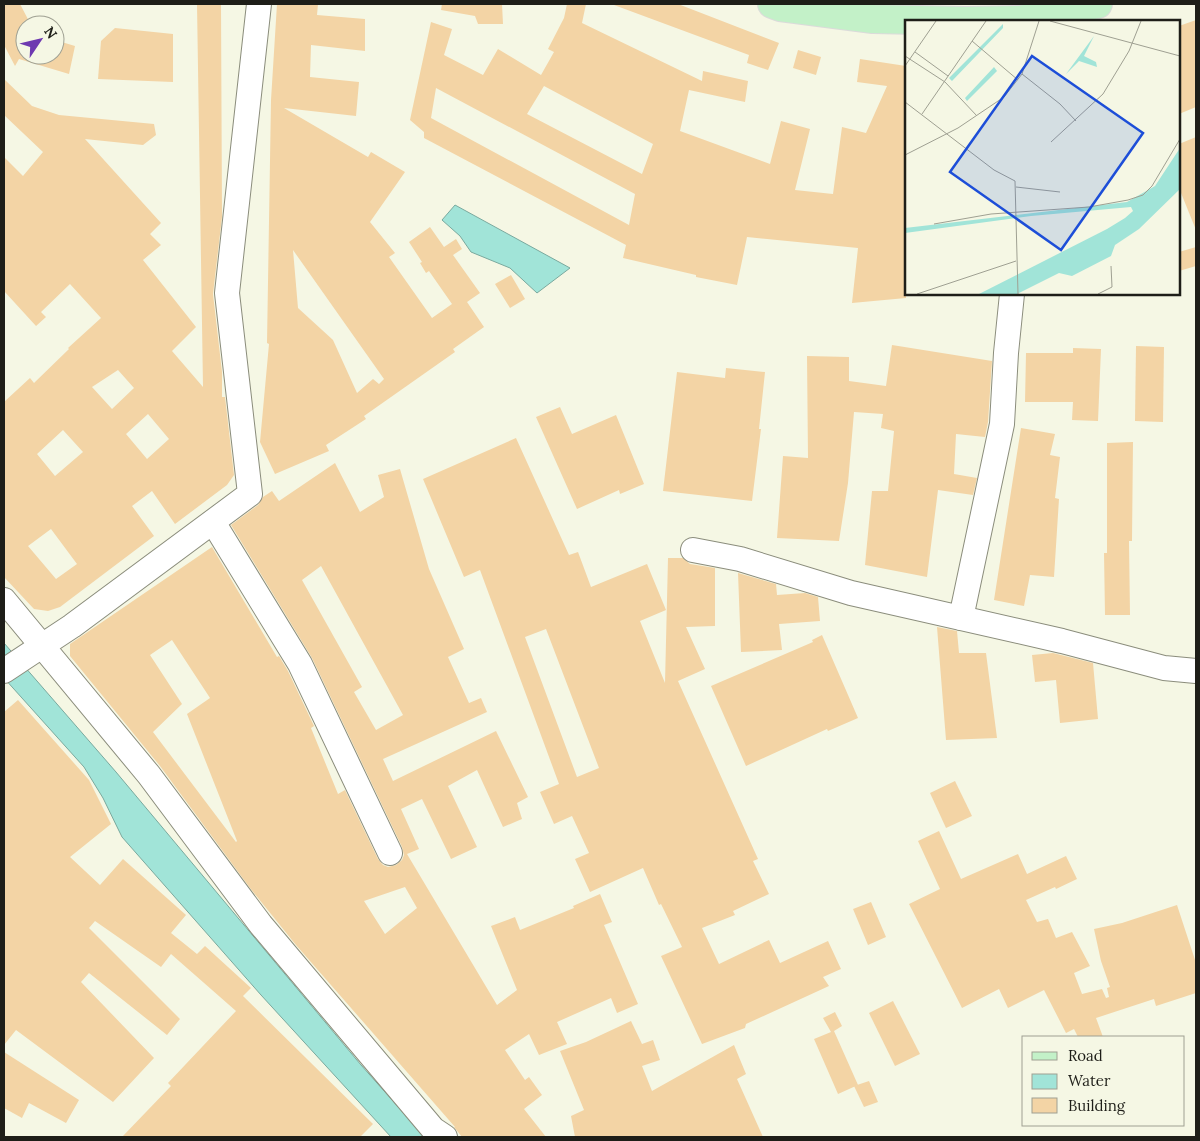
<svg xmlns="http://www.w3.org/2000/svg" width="1200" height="1141" viewBox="0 0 1200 1141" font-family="Lora,serif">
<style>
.water{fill:#a1e4d8;stroke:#7aa99e}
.building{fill:#f3d4a5;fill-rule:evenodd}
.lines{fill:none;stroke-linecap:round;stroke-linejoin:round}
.minor-casing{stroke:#8b8d7c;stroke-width:26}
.major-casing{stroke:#dbdbda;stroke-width:30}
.minor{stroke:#fff;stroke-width:24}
.major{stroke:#c3f1c8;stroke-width:28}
.inset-road{fill:none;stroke:#9fa092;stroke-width:1}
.view{fill:#1d4ed8;fill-opacity:0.15;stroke:#1d4ed8;stroke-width:2.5}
.inset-edge{fill:none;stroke:#1e1e18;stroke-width:2.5}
</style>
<rect width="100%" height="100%" fill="#f5f7e4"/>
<g class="water">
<path d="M455,205L570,268L537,293L510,268L471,252L460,236L442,220Z"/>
<path d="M4,643L116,772L361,1065L425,1137H391L261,995L122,837L103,798L84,767L4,678Z"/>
</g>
<g class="building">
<path d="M4,4H20L31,25H25V55H55V40L75,46L69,74L19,59L15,66L4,45Z"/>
<path d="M197,4H221L222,217L213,294L222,372V397H225L234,475L227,485L175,524L152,491L132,506L154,536L60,607L48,611L34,609L4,577V402L30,378L34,383L69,349L68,348L101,318L70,284L41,312L46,317L36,326L4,291V157L23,176L43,152L4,115V79L32,106L59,115L154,124L156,135L143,145L85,139L161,223L150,234L161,245L143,260L196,327L172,351L203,387ZM118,370L134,388L112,409L92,387ZM148,414L169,439L147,459L126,434ZM63,430L83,452L55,476L37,454ZM51,529L77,564L56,579L28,546Z"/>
<path d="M277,4H318L317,15L365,19V51L311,45L310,77L359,82L356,116L284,108L368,157L371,152L405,172L370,222L395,253L389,257L432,318L452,304L429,271L426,273L420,263L422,262L409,242L430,227L444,247L456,239L462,249L453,255L480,293L467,302L484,327L453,349L455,352L364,416L366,419L326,445L329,451L275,474L260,442L269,344L267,343L271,100ZM293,250L384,379L379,384L373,379L357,393L333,340L298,308Z"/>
<path d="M442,4H502L503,24H478L475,16L441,10Z"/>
<path d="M567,4H586L582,23L702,81L703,71L748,81L745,102L689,90L680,131L770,164L781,121L810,129L795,190L833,194L842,127L866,133L887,86L857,82L860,59L906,66V298L852,303L858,248L747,237L737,285L696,277V275L623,258L626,245L424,138V132L410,120L431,22L452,29L444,55L483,75L498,49L541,75L554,52L548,49L564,18ZM544,86L653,144L642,174L527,114ZM436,88L635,194L629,225L431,118Z"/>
<path d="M615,4H678L779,43L768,70L747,63L749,55L614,5Z"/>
<path d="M1196,20V107L1179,114V26Z"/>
<path d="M115,28L173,34V82L98,79L101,41Z"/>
<path d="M798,50L821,57L816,75L793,68Z"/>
<path d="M1196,137V230L1179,188V144Z"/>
<path d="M1196,247V266L1179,271V252Z"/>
<path d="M511,275L525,299L510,308L495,284Z"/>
<path d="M892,345L992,361L988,422L985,437L956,434L954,474L977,478L973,495L938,490L927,577L865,565L872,491H888L894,431L881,428L883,414L854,412L848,483L839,541L777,538L783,456L808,458L807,356L849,357V381L886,386Z"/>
<path d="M1136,346L1164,347L1163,422L1135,421Z"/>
<path d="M1073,348L1101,349L1098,421L1072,420L1073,402H1025L1026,353H1073Z"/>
<path d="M726,368L765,372L759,429H761L752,501L663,491L677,372L725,378Z"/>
<path d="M560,407L572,434L616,415L644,484L620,494L619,490L577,509L536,417Z"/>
<path d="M1021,428L1055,434L1050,455L1060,457L1055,498L1059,499L1054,577L1030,575L1024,606L994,600Z"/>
<path d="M516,438L569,555L578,552L591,587L647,564L666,610L640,621L665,683L668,558H683L690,564L715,568V626L686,627L705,669L678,681L758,859L753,861L769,894L733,911L735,915L702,928L719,964L769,940L780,963L828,941L841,969L823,977L829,986L746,1024L745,1028L702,1044L661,956L682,947L661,904L659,905L643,868L590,892L575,859L589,853L572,816L554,824L540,792L559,784L480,570L464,577L423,479ZM546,629L599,768L577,777L525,637Z"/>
<path d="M1133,442L1132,541H1129L1130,615H1105L1104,553H1107V443Z"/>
<path d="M335,463L360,512L384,497L378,475L400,469L429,569L464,649L448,657L469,703L481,698L487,712L383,759L393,781L496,731L528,797L517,803L522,819L503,827L477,770L448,786L477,847L451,859L422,799L401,809L419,849L407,854L497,1005L517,990L491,926L515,917L520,930L574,908L573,906L600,894L612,922L604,925L638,1004L617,1013L611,998L557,1022L567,1044L539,1055L529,1034L505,1050L525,1080L529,1077L542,1095L524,1109L546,1137H462L454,1127H455L296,945L250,888L160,766L70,656V644L212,547L277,657L279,656L288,671L314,726L311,728L338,794L345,790L378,859L383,865L388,867L396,865L402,860L404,855L402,847L312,658L231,525L258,505L263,497L272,491L279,501ZM321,566L403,715L376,730L354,692L362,687L302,580ZM172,640L210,698L187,714L237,841L236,842L153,732L182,704L150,655ZM405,887L417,908L385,934L364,901Z"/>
<path d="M738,573L776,584L777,595L805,593L818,597L820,621L779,624L782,650L741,652Z"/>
<path d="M937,627L957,631L959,653H986L997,738L946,740Z"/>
<path d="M822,635L858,718L828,731L827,729L746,766L711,686L813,642L812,640Z"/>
<path d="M1053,653L1093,663L1098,719L1060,723L1056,680L1035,682L1032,655Z"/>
<path d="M18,700L89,780L111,824L70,857L100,885L123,859L186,915L171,933L197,954L205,946L251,988L243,996L373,1124L360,1137H122L171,1086L168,1083L236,1011L171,954L161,967L95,921L89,928L180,1019L167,1035L89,973L81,982L154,1058L113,1102L16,1030L4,1045V712Z"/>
<path d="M955,781L972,816L946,828L930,793Z"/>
<path d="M939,831L961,879L1018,854L1027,874L1066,856L1077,879L1056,889L1055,887L1026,900L1037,922L1048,919L1056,938L1072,932L1090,966L1074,973L1082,994L1102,989L1106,998L1109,997L1107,988L1110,987L1101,961L1094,929L1122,923L1177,905L1196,963V993L1156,1006L1154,999L1096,1018L1103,1037H1078L1074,1029L1066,1033L1044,990L1008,1008L999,989L962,1008L909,904L940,889L918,841Z"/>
<path d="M871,902L886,937L868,945L853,909Z"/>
<path d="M893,1001L920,1054L895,1066L869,1013Z"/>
<path d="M835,1012L842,1026L834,1031L858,1085L838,1094L814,1039L831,1032L823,1018Z"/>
<path d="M631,1021L642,1044L653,1040L660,1060L642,1066L652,1091L734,1045L746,1074L737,1079L763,1137H575L571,1116L584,1110L560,1051L586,1042Z"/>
<path d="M4,1052L79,1100L66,1123L29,1103L22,1118L4,1108Z"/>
<path d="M869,1081L878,1102L864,1107L854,1086Z"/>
</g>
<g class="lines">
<g class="minor-casing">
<g id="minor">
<path d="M213,522L300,664L390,853"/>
<path d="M693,550L740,559L851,593L1062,641L1164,668L1196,671"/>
<path d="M4,600L149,775L261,925L433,1129L445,1137"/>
<path d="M961,618L1002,424L1006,353L1012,294"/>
<path d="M4,671L72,626L250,494L227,293L259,4"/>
</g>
</g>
<g class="major-casing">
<g id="major">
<path d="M772,4L780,7L873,19L964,21"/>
<path d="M967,21L1020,20L1098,4"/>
</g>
</g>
<use href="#minor" class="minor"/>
<use href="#major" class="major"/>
</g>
<g transform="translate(905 20)">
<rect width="275" height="275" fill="#f5f7e4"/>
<path d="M98,4V8L47,61L44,58ZM189,16L179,36L191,42L192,47L174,41L161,54ZM89,47L92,51L62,81L60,78ZM275,128V169L234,209L210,225L206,236L167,256L154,253L112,274H74L202,209L220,198L228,191L226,187L126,196L0,213V208L222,182L250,166Z" fill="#a1e4d8"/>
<path class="inset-road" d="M145,1L275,36M67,21L113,60M10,32L43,56M0,36L40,62L72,96M0,46L31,1M117,54L155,84L171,101M0,82L89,150L110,161L113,274M17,94L81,1M146,122L198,74L224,31L236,1M0,135L53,108L99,77L117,54L134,1M111,167L155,172M29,204L86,194L184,187L223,180L238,175L247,166L275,119M12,274L111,241M193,274L207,267L206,246"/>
<path class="view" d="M127,36L238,113L156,230L45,152Z"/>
<rect width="275" height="275" class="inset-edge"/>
</g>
<rect width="1200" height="1141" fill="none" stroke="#1e1e18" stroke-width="10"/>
<rect x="1022" y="1036" width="162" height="90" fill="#f5f7e4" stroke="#9fa092"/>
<rect x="1032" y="1052" width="25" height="8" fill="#c3f1c8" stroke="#9fa092"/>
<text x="1068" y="1061" font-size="15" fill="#1e1e18">Road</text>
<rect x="1032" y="1074" width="25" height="15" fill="#a1e4d8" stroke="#9fa092"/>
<text x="1068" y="1086" font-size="15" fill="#1e1e18">Water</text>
<rect x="1032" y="1098" width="25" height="15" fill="#f3d4a5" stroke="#9fa092"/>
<text x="1068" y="1111" font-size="15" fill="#1e1e18">Building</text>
<g transform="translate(40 40) rotate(55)"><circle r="24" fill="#f5f7e4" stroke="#9fa092"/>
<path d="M0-4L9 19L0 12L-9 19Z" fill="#6e39b0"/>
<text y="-8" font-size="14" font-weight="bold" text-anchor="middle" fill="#1e1e18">N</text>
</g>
</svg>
